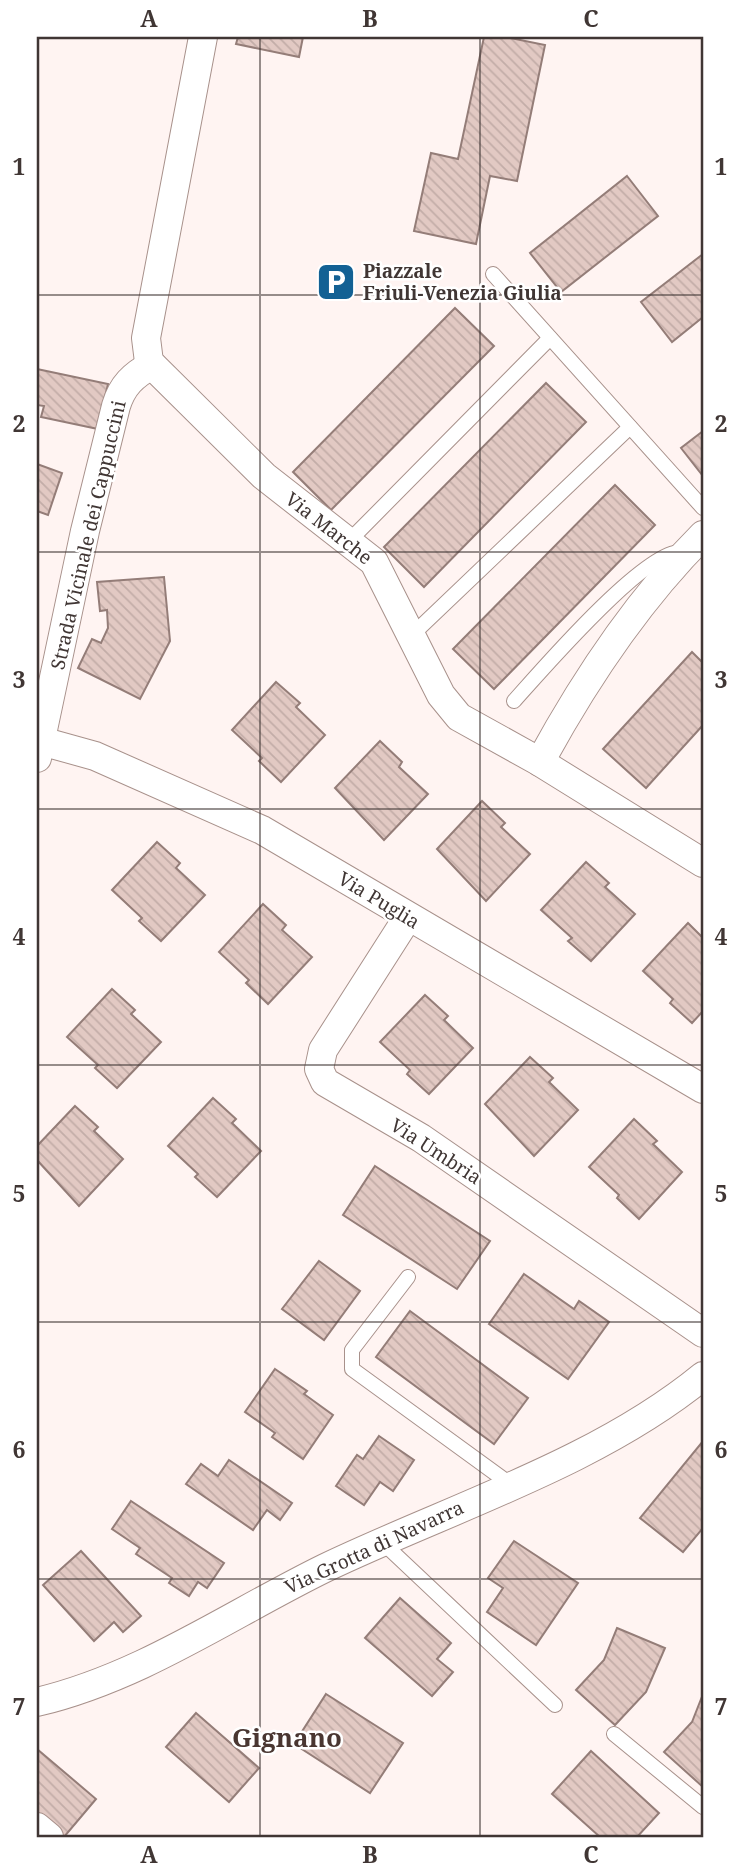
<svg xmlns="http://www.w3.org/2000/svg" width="740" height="1874" viewBox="0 0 740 1874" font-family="'Noto Serif',serif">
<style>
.building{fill:url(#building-back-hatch);stroke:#947d78;stroke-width:2}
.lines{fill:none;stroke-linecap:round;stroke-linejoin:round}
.lane-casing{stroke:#a8918b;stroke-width:16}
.street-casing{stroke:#a8918b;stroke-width:30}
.lane{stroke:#fff;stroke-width:14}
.street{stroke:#fff;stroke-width:28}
.grid{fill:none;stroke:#403634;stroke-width:2;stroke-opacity:0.55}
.labels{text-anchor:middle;stroke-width:5;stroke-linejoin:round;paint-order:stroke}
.poi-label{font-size:19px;font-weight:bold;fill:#403634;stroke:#fff;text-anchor:start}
.street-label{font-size:19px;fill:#403634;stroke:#fff}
.district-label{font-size:26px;font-weight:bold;fill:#493631;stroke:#fff}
.neatline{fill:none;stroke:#403634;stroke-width:2.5}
.grid-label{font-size:23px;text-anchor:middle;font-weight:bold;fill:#403634}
</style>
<defs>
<pattern id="building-back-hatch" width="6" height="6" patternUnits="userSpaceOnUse" patternTransform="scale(1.75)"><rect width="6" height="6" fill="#e2c9c3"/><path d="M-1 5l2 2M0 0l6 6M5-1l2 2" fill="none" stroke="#c3ada8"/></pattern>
</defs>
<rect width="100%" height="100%" fill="#fff4f2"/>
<g class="building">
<path d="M238,37H303L299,57L236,44Z"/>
<path d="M481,37H505L545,45L517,181L490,176L476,244L414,231L431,153L458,159L484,37Z"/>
<path d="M627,176L658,216L561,292L530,253Z"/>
<path d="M703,254V317L672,342L641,302Z"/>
<path d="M455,308L494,346L331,510L293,472Z"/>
<path d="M37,369L108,384L98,429L41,417L44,406L37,405Z"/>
<path d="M546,383L586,422L424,587L384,547Z"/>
<path d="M703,431V476L681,448Z"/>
<path d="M37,464L62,473L48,515L37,511Z"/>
<path d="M615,485L655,525L494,689L453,649Z"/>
<path d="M164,577L170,641L140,699L78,668L92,639L101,643L108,628L107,610L100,611L97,582Z"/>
<path d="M692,652L703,663V725L646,788L603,749Z"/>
<path d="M276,682L300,703L296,707L325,735L281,782L259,761L262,758L232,730Z"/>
<path d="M380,741L402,762L399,767L428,794L384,840L335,788Z"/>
<path d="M482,801L505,823L501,827L530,854L486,901L437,849Z"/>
<path d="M157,842L180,863L176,868L205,895L161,941L139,921L142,918L112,890Z"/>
<path d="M586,862L609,883L605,887L635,914L591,961L568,941L572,938L541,910Z"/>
<path d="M263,904L286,925L282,930L312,957L268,1004L246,983L249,980L219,952Z"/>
<path d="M688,923L703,938V1011L692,1023L670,1003L673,999L643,971Z"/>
<path d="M112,989L135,1010L131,1014L161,1042L117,1088L95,1068L98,1065L67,1037Z"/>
<path d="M425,995L448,1016L444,1020L473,1048L429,1094L407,1074L410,1070L380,1042Z"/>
<path d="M530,1057L553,1078L549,1082L578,1110L534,1156L485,1104Z"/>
<path d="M213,1098L236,1119L232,1123L261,1151L217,1197L195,1177L198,1174L168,1146Z"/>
<path d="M75,1106L98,1127L94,1131L123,1159L79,1206L37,1160V1146Z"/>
<path d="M634,1119L657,1141L653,1144L682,1172L639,1219L617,1198L619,1195L589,1167Z"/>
<path d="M375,1166L490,1241L457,1289L343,1215Z"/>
<path d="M319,1261L360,1291L324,1340L282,1309Z"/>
<path d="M524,1274L574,1309L579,1301L609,1322L568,1379L489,1324Z"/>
<path d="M410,1311L528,1398L494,1444L376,1357Z"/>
<path d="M275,1369L307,1391L304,1394L333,1415L303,1459L272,1437L275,1433L245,1412Z"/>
<path d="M379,1436L414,1460L393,1491L380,1482L364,1505L336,1486L357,1455L363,1459Z"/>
<path d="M703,1441V1528L683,1552L640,1518Z"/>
<path d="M229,1460L292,1503L280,1520L267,1510L253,1530L186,1484L201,1464L218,1476Z"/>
<path d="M131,1501L224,1563L207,1588L198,1582L189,1596L169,1583L172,1578L136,1554L140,1548L112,1529Z"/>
<path d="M514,1541L578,1583L536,1645L487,1612L503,1588L488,1578Z"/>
<path d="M81,1551L141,1616L123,1632L114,1622L94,1641L43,1585Z"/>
<path d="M400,1598L451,1643L437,1659L453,1672L432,1696L365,1638Z"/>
<path d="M617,1628L665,1648L646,1692L615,1725L576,1690L604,1660Z"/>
<path d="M326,1694L403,1743L370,1793L294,1744Z"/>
<path d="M703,1694V1787L664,1752L692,1722Z"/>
<path d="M196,1713L259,1768L229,1802L166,1747Z"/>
<path d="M37,1749L96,1799L64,1837H59L37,1819Z"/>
<path d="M591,1751L659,1813L637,1837H600L552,1794Z"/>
</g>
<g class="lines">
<g class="lane-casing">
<g id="lane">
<path d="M493,274L703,508"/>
<path d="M349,541L550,338"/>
<path d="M412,635L630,427"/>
<path d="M514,701C540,672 646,549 681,552"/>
<path d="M408,1277L352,1350V1369L510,1484"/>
<path d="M382,1542L555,1705"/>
<path d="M614,1734L703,1807"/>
</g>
</g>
<g class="street-casing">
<g id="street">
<path d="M203,37L146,338L149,362L264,476L374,562L441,695L459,717L540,762L703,863"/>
<path d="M41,741L95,756L262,830L703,1089"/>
<path d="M37,758L85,531L116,406C122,386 133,375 152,365"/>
<path d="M540,762C584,681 637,601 703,535"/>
<path d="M408,917L323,1050L319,1069L325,1082L421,1138L703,1333"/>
<path d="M37,1702C142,1677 229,1615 325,1568C448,1509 597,1463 703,1376"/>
<path d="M37,1827L49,1837"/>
</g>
</g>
<use href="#lane" class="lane"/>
<use href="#street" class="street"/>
</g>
<path class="grid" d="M260,37V1837M480,37V1837M37,295H703M37,552H703M37,809H703M37,1065H703M37,1322H703M37,1579H703"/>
<defs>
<g id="parking-square" transform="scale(2.0125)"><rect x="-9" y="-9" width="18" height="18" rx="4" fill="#136194" stroke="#fff"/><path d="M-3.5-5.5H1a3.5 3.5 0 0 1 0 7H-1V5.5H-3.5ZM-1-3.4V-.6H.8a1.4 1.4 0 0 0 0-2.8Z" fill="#fff"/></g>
</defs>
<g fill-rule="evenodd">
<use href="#parking-square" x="336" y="282"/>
</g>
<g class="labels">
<g class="poi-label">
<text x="363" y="278">Piazzale<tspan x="363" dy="22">Friuli-Venezia Giulia</tspan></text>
</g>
<g class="street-label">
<text transform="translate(329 528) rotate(38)" y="7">Via Marche</text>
<text transform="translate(88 535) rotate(-77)" y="7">Strada Vicinale dei Cappuccini</text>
<text transform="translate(379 900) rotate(31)" y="7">Via Puglia</text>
<text transform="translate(436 1151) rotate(33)" y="7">Via Umbria</text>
<text transform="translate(374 1547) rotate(-25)" y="7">Via Grotta di Navarra</text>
</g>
<g class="district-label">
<text x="287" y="1747">Gignano</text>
</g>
</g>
<rect width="740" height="1874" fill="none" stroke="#ffffff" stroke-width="77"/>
<rect x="38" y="38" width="664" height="1798" class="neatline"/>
<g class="grid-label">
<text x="149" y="27">A</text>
<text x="370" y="27">B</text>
<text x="591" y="27">C</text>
<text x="19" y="175">1</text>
<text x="721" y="175">1</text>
<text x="19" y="432">2</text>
<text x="721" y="432">2</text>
<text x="19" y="688">3</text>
<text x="721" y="688">3</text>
<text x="19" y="945">4</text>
<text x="721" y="945">4</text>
<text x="19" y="1202">5</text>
<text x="721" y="1202">5</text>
<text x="19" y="1458">6</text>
<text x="721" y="1458">6</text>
<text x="19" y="1715">7</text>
<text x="721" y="1715">7</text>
<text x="149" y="1863">A</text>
<text x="370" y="1863">B</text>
<text x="591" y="1863">C</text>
</g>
</svg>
